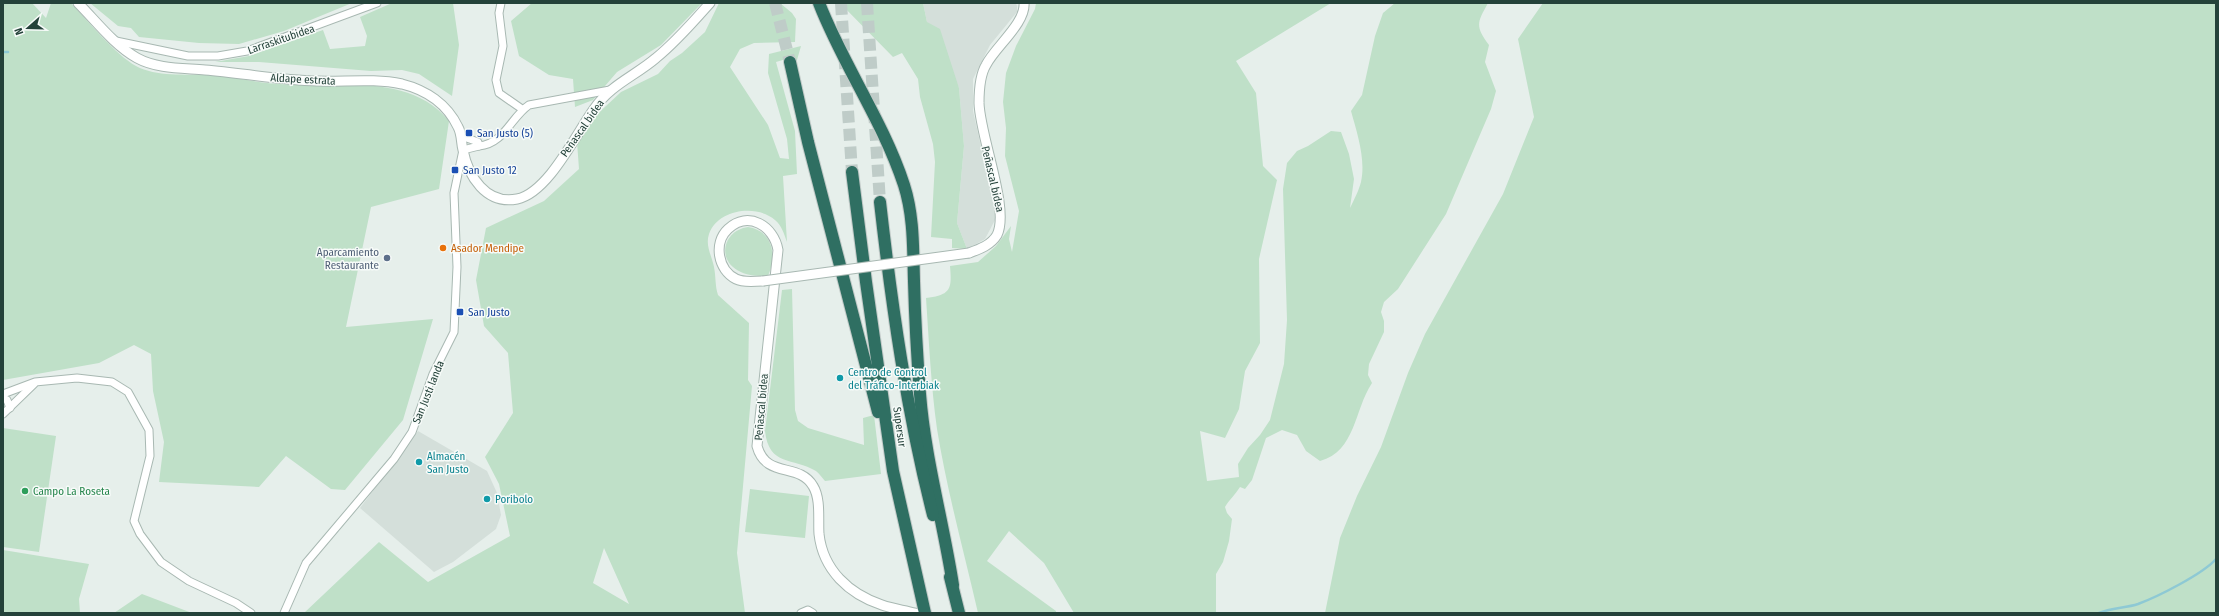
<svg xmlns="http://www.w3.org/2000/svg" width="2219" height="616" viewBox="0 0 2219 616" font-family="'Fira Sans Condensed',sans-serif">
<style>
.built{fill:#d4dfda}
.green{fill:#bfe0c8;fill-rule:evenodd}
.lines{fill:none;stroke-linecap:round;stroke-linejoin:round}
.stream{stroke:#8ec9d4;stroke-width:2.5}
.motorway-tunnel{stroke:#bfccc8;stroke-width:12;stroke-dasharray:12 6;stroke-linecap:butt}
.minor-casing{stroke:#a8b8b2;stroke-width:9}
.tertiary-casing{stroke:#a8b8b2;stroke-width:11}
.motorway-casing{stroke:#c2cac8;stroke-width:14}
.minor{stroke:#fff;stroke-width:7}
.tertiary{stroke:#fff;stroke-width:9}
.motorway{stroke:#2f6f62;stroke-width:12}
.tertiary-bridge-casing{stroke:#a8b8b2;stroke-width:11;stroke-linecap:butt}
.tertiary-bridge{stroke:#fff;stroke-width:9}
.transit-dot{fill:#1a4fb4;stroke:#f7fbf9;stroke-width:1.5}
.food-dot{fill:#e8710a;stroke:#f7fbf9;stroke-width:1.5}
.service-dot{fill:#5c6f8a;stroke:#f7fbf9;stroke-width:1.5}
.culture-dot{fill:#0f9aa8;stroke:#f7fbf9;stroke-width:1.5}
.leisure-dot{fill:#2e9e5b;stroke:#f7fbf9;stroke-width:1.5}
.labels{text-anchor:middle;stroke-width:3;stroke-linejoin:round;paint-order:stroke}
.street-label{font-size:11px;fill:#24423a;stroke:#f7fbf9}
.transit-label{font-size:11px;fill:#164399;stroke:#f7fbf9;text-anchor:start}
.food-label{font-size:11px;fill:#c56008;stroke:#f7fbf9;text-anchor:start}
.service-label{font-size:11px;fill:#4e5e75;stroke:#f7fbf9;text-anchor:end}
.culture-label{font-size:11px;fill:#0d838f;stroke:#f7fbf9;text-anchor:start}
.leisure-label{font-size:11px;fill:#27864d;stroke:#f7fbf9;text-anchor:start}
</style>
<rect width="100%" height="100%" fill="#e6efeb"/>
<g class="built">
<path d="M923,3H1016L1017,6V12L990,45L973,79V111L994,204L995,220L985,239L967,249L957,223L964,146L959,88L927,22Z"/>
<path d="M418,431L487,471L497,493L501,515L496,529L453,562L434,572L360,508Z"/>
</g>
<g class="green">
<path d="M3,3H32L46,18L51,3H71C88,21 116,55 136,66C156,77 186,74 208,75C232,76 256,83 280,84C337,89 408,71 449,121L439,189L371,207L346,327L433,319L403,420L345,490L331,489L286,456L259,487L159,482L164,442L153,391L151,354L134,345L99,363L3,380Z"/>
<path d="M90,3H352L284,31L239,44L199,43L139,37L131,28L118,26Z"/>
<path d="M392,3H453L459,45L452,96L419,74L402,70L371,71L259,62H215L249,56L323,30L330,49L365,46L367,36L360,17Z"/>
<path d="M532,3H702L661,45L617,72L593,100L575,107L573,79L549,75L519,56L511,21Z"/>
<path d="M719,3H780L792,13L796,19L795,42L754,43L740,49L730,67L768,125L780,158L789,159L787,139L768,73L769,54L801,46L795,67L793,57L776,62L795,131L797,174L783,176L787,242C784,234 782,226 775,220C757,204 718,209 709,234C705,246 712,256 714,267C716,277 715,286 718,295L749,323L748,380L752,386L737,553L745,613H304L379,542L428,582L510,536L499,484L485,457L513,413L508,353L484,326L476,280L486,228L544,201L579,169L577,142L591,120L621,92L658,74L670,61L682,53L705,32ZM604,548L629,604L593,583Z"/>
<path d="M840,3H923L927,22L940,29L959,88L964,146L957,223L967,249L952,248V239L931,237L935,162L933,144L920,97L918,79L902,53L893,57Z"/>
<path d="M1036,3H1331L1236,61L1256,93L1263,166L1277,180L1259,259L1260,343L1245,371L1239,409L1225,438L1200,431L1207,481L1239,477L1238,464L1248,448L1260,435L1270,420L1284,364L1287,320L1283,189L1287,163L1297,151L1308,146L1331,131L1341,132L1349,154L1354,179L1350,208C1354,200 1359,190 1361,182C1366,159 1357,133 1351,111L1362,95L1375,36L1383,13L1395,3H1488C1477,23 1475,26 1489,45L1485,62L1496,91L1491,109L1446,214L1398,289L1384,302L1381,312L1384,321V332L1369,364L1368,375L1372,383C1354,410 1356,451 1320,461L1306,451L1297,435L1282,430L1266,438L1252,480L1245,489L1240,487C1235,495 1229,500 1225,507L1227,513L1232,519L1229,541L1223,562L1216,574V613H1074L1044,563L1009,531L987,561L1056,611V613H978C964,552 947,491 937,429C931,386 929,342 926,298C951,295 952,289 950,266L978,262L996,246L1011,226L1009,239L1012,252L1019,211L1005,156L1006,128L1003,102L1006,73L1016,46L1035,9Z"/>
<path d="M1543,3H2216V613H1325L1340,538L1357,496L1381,447L1408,373L1425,334L1503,194L1534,117L1518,39Z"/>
<path d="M748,227C773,231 777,255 768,276C757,276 747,276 737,270C716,257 725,230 748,227Z"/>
<path d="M792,289L795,410L798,421L808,428L864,445L863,418L874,415L881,474L825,481C822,478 820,474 816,471C793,457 769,467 765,431L782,290Z"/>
<path d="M3,428L56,436L39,552L3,547Z"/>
<path d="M750,489L809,496L805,538L745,532Z"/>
<path d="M3,550L89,564L79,599L80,613H3Z"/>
<path d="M142,594L192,613H114Z"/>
</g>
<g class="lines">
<g class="stream">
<path d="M3,52H8"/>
<path d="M2099,613C2111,608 2126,608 2138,604C2157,597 2203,574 2216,559"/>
</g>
<g class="motorway-tunnel">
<path d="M775,3L790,62"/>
<path d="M841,3L852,172"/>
<path d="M867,3L880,202"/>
</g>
<g class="minor-casing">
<g id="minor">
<path d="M501,3L499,13L503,46L496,80L499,93L522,109"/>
<path d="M116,41L188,56H218L247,51L377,3"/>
<path d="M479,146C504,144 511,117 529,105L610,90"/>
<path d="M3,394L35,382L77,378L112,382L128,392L149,430L150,456L134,521L140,534L161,562L189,581L236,603L251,613"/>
<path d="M3,398L7,400L10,408"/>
<path d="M3,414L34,384"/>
<path d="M284,613L306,563L394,459L412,432L433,374L454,332L457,267L454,193L463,150L479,146L478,142L461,136"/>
<path d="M801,613L808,610L813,613"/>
</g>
</g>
<g class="tertiary-casing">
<g id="tertiary">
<path d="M78,3C96,21 114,45 137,58C157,69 183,68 205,70C242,73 279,80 317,81C345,82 374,78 402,84C426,90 447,104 458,127C462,134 461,143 463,150C468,176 486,205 517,199C548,193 576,134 594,109C610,85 635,76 656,58C676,42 693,22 710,3"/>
<path d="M969,253C980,249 991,245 997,235C1010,209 980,137 979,103C979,91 980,75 986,65C995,47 1026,23 1024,3"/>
<path d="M763,281C754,281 744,283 736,279C718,270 713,243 728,229C748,210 774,226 778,250L757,446C766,479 799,462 813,486C821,499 818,519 819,534C823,570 849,594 882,605C893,609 904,610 915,613"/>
</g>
</g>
<g class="motorway-casing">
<g id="motorway">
<path d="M819,3C843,65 883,121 904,185C914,216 913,249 914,281C915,319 917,356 920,394C925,458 943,521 953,585"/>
<path d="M790,62L808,142L878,412"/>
<path d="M852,172L866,282L893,471L925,613"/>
<path d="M880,202C892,308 907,413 933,515"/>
<path d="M950,577L959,613"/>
</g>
</g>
<use href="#minor" class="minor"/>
<use href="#tertiary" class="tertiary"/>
<use href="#motorway" class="motorway"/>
<g class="tertiary-bridge-casing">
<path id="tertiary-bridge" d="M763,281L969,253"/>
</g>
<use href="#tertiary-bridge" class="tertiary-bridge"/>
</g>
<g class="transit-dot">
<rect x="465" y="129" width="8" height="8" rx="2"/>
<rect x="451" y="166" width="8" height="8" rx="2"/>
<rect x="456" y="308" width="8" height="8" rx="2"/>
</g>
<circle class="food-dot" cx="443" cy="248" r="4"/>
<circle class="service-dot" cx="387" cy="258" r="4"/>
<g class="culture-dot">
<circle cx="840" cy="378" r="4"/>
<circle cx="419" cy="462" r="4"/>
<circle cx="487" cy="499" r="4"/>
</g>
<circle class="leisure-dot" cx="25" cy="491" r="4"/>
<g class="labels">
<g class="street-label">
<text transform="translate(281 39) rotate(-19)" y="4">Larraskitubidea</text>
<text transform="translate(303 79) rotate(3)" y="4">Aldape estrata</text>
<text transform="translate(582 128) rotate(-55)" y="4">Peñascal bidea</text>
<text transform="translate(993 179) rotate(77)" y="4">Peñascal bidea</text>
<text transform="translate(428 392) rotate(-68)" y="4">San Justi landa</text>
<text transform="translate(761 407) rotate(-85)" y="4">Peñascal bidea</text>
<text transform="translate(900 427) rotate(82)" y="4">Supersur</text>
</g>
<g class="transit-label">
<text x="477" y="137">San Justo (5)</text>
<text x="463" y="174">San Justo 12</text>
<text x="468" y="316">San Justo</text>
</g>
<g class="food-label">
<text x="451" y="252">Asador Mendipe</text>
</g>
<g class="service-label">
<text x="379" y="256">Aparcamiento<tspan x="379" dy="13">Restaurante</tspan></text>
</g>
<g class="culture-label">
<text x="848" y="376">Centro de Control<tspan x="848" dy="13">del Tráfico-Interbiak</tspan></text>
<text x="427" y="460">Almacén<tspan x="427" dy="13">San Justo</tspan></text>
<text x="495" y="503">Poribolo</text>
</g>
<g class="leisure-label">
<text x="33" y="495">Campo La Roseta</text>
</g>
</g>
<rect width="2219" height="616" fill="none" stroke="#24423a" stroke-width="8"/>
<g transform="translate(28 28) rotate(250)" stroke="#f7fbf9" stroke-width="3" paint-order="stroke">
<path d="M0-3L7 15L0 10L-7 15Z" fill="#24423a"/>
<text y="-6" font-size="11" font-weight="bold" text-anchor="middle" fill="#24423a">N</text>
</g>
</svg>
